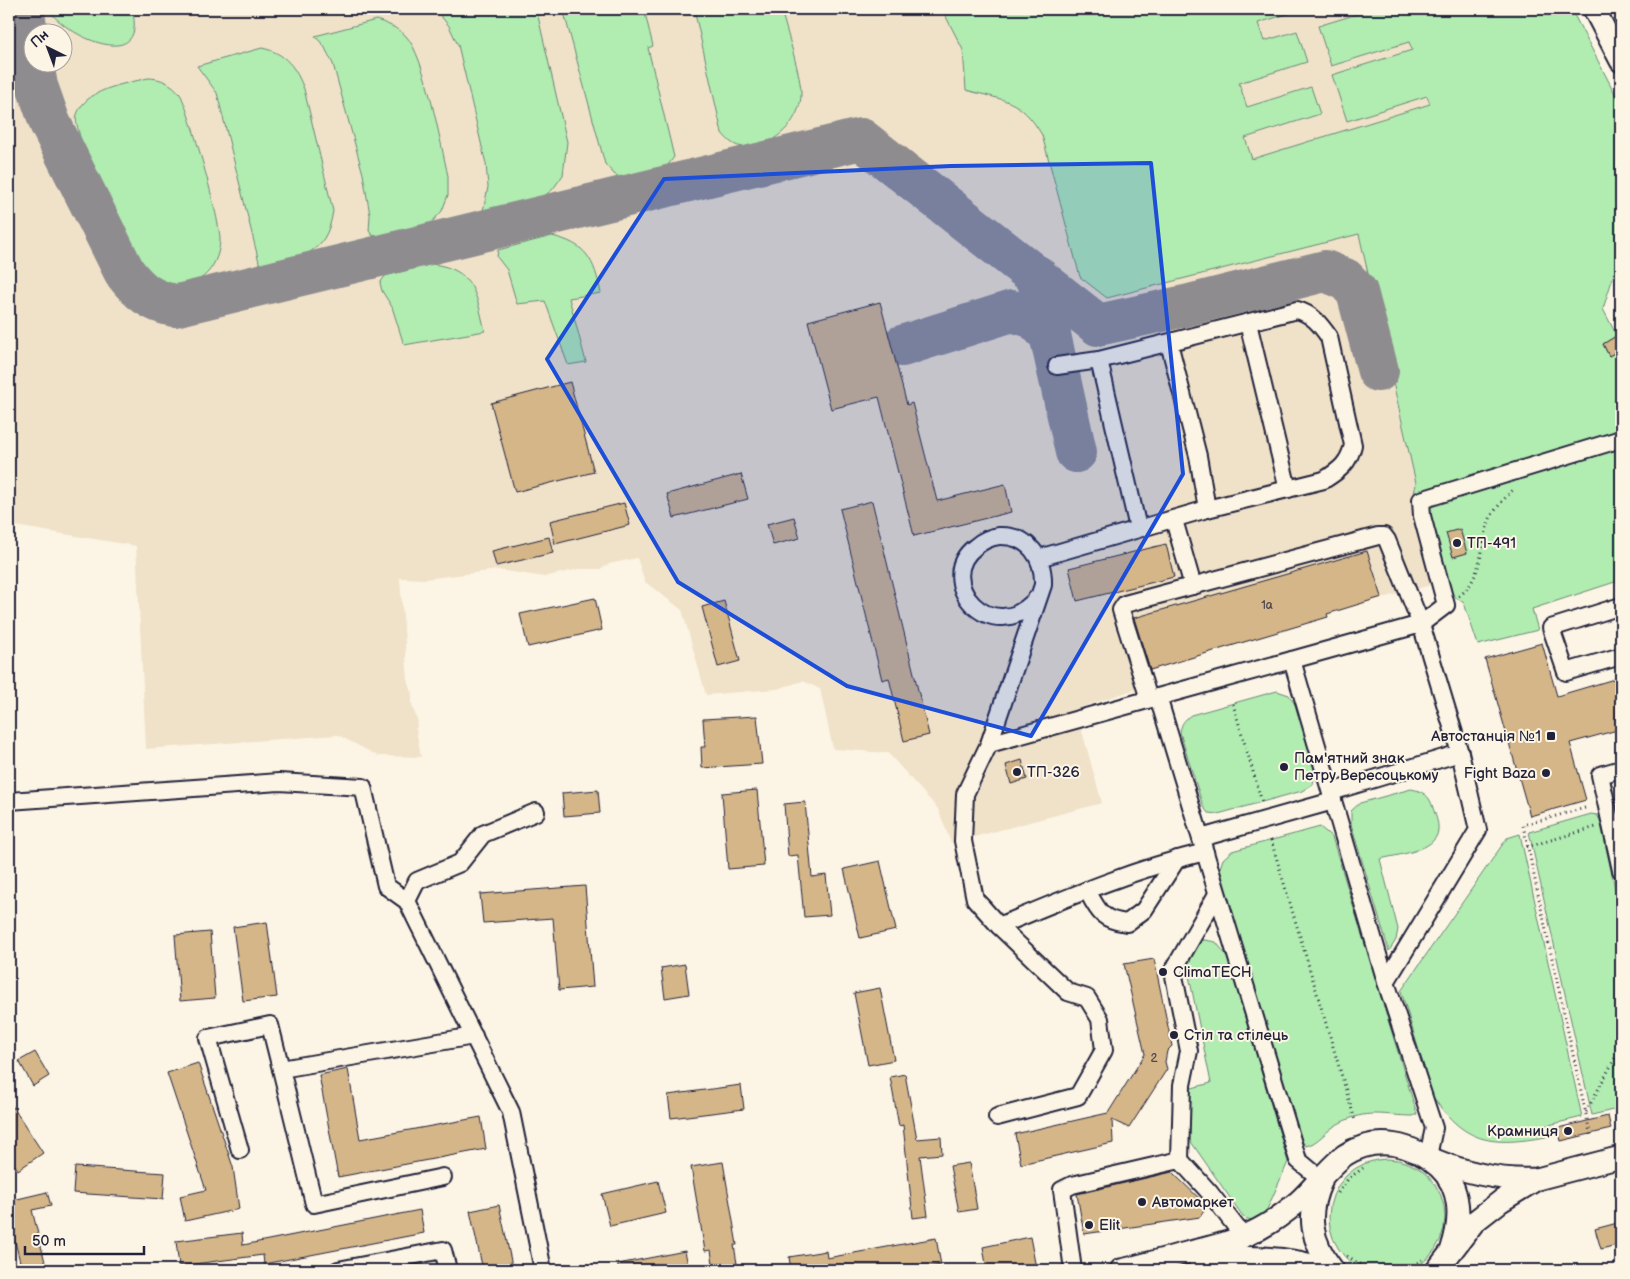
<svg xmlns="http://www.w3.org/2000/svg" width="1630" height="1279" viewBox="0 0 1630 1279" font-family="'Balsamiq Sans',sans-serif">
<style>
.built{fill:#f0e2c9;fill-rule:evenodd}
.green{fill:#b1ecb1;stroke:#6a8776}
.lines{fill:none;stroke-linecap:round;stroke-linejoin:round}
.taxiway{stroke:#8f8c90;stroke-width:42}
.building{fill:#d5b689;stroke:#22223b}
.minor-casing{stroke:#22223b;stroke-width:20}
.major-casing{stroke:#22223b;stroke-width:25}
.path{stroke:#22223b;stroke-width:3;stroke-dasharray:1 4;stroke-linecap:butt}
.minor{stroke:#fcf5e5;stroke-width:16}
.major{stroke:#fcf5e5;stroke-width:21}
.rail{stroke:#22223b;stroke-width:4}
.marked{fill:#1d4ed8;fill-opacity:0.2;stroke:#1d4ed8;stroke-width:4;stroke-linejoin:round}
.poi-dot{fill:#22223b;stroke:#fcf5e5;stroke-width:2}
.labels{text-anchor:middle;stroke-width:4;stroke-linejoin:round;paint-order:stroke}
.number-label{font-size:12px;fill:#4f474e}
.poi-label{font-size:15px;fill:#22223b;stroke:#fcf5e5;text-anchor:start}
</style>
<rect width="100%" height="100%" fill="#fcf5e5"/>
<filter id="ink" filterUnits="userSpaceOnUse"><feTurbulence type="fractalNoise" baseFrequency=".02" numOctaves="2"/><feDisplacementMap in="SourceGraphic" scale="10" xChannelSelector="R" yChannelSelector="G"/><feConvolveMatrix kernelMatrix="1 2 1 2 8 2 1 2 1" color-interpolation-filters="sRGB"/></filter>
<g filter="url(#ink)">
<path class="built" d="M9,9H1482L1435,584L1327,613L1328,617L1133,676L1136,689L1076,709L1102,803L951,843L938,809L888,753L833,749L820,689L803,681L777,689L706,695L682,610L645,582L637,558L609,564L600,569H579L544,577L498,570L425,579L400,578L408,680L412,692V705L418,722L416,729L421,757L378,756L338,735L146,749L136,546L9,525ZM32,32H62V62H32Z"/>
<g class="green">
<path d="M48,9H132C149,74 66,37 48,9Z"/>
<path d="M435,9H534L537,12L567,142L563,175L553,189L542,198L483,211L488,187L486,164L458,45L449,26Z"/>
<path d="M563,9H644L653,46L648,48L674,157L665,169L657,174L623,179L614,174L605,164Z"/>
<path d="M694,9H781C786,30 802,77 801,96C800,118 780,141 758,145C741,149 733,147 722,133Z"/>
<path d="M942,9H1294V12L1258,23L1264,41L1297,31L1307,62L1239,83L1247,107L1311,87L1320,114L1245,138L1252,159L1430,104L1427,96L1347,121L1332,75L1412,50L1409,42L1331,66L1318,26L1374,9H1571L1621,105V262L1613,277L1603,309L1617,336L1603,344L1609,356L1621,349V580L1532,609L1538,630L1478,645L1464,603L1435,584L1412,505L1416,483L1359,234L1107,298L1080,277L1042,135C1020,98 1005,101 966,90L963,50Z"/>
<path d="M376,20C386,23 398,28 406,36C425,56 441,145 448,176V195L442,211L431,223L422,229L385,239L372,235L369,231L370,215L363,174L333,64L324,46L315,36Z"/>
<path d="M262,48C286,53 296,68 304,89L333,211C326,258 299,257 260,266L217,93L197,66Z"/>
<path d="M148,78C160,78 172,83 180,94C189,109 221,223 220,240C219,270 195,294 165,281C155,277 148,270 141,263L80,137C79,132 76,123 76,118C82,89 125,84 148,78Z"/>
<path d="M552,236C587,244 594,260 601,293L569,298L586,362L568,365L545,301L517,304L507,270L497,257L498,250Z"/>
<path d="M432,264C475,269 476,295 485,331L404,345L392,307L382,291L380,283L385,276Z"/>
<path d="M1277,691L1289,695L1296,706L1316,767L1313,784L1302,791L1218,814L1208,813L1203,806L1180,733C1181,724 1184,720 1191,715Z"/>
<path d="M1411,789C1423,791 1430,796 1433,808C1435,814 1439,823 1438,830C1437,851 1396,855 1380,859L1398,929L1396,940L1389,951L1351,824V811L1360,803Z"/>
<path d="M1591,814L1597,815L1600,820L1621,916V1108L1592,1115L1529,832Z"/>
<path d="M1320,827L1332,837L1417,1114L1413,1116C1384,1116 1367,1108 1338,1124C1328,1129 1317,1144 1306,1146L1301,1140L1219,871L1223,859L1232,851Z"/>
<path d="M1520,834L1582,1117L1545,1126L1546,1137C1493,1146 1466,1145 1433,1097L1401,991L1507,838Z"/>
<path d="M1205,940L1216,942L1227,956L1288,1162L1265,1214L1256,1220L1247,1219L1242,1215L1189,1139L1188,1089L1211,1083L1186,961L1198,942Z"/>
<circle cx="1387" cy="1217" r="58"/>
</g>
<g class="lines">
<g class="taxiway">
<path d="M23,9L37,86L50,123L125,273C139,291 152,302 174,306L861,139L1098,325L1185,306L1325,271L1345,279L1357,292L1378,371"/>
<path d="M1037,276L1076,452"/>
<path d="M902,346L1012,311L1034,318L1050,335"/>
</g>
</g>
<g class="building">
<path d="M880,302L907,405L912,403L937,501L1005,484L1011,512L914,536L879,397L831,409L808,321Z"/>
<path d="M1621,333V349L1609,356L1603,344Z"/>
<path d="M570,382L594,472L515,492L491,403Z"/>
<path d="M741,474L748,499L674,518L667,494Z"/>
<path d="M872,501L929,735L904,741L889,678L882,680L840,509Z"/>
<path d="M624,503L630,525L555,544L550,521Z"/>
<path d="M794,517L800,538L773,545L767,524Z"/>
<path d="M1460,529L1467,553L1453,557L1446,533Z"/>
<path d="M549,537L553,553L496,566L492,551Z"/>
<path d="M1166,544L1174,577L1077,601L1069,568Z"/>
<path d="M1367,551L1382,597L1327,614L1328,617L1150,670L1134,618Z"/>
<path d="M595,598L602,630L528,647L520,614Z"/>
<path d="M724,601L740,661L718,667L702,607Z"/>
<path d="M1542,643L1557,696L1621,677V729L1570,743L1586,800L1530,816L1485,659Z"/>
<path d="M757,716L762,764L702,768L701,747H705L703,719Z"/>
<path d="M1022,760L1027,779L1011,784L1006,765Z"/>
<path d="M598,790L600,813L564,816L562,793Z"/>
<path d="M757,790L764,866L728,869L722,793Z"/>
<path d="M805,802L812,877L826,875L830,915L804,917L798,855L788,856L784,804Z"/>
<path d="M880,861L896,930L860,938L844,869Z"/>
<path d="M585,886L593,987L559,990L553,918L483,923L480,894Z"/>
<path d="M267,922L277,997L243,1001L233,927Z"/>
<path d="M210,932L215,998L180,1001L175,935Z"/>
<path d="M1154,959L1172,1046L1167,1051L1165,1062L1167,1069L1129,1128L1112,1120L1113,1143L1021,1164L1015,1134L1108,1113L1145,1054L1124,964Z"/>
<path d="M685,964L689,994L665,998L661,968Z"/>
<path d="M880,988L894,1060L868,1065L854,993Z"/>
<path d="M35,1052L49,1076L33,1086L19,1061Z"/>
<path d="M198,1063L233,1167L239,1209L185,1221L180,1196L206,1190L167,1073Z"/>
<path d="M348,1069L360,1139L481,1117L486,1149L338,1177L319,1075Z"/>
<path d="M905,1074L917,1139L941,1137L942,1154L920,1156L928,1216L913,1218L903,1125L899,1126L890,1077Z"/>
<path d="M741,1085L744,1109L671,1118L668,1095Z"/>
<path d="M9,1101L43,1153L18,1170L9,1156Z"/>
<path d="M1608,1116L1611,1129L1561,1141L1558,1128Z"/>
<path d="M723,1162L737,1245H734L738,1270H714L711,1250L705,1251L691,1167Z"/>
<path d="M969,1163L977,1209L959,1212L950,1166Z"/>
<path d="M75,1167L165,1173L163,1199L73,1193Z"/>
<path d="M1172,1172L1207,1206L1200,1217L1084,1234L1077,1194Z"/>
<path d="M658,1181L666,1213L610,1226L602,1194Z"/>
<path d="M47,1192L51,1206L32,1210L47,1270H22L9,1217V1201Z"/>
<path d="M499,1205L513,1270H483L470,1211Z"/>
<path d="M420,1210L424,1233L264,1264L263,1255L179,1266L176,1241L242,1233L243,1245Z"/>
<path d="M1621,1222V1244L1601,1249L1595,1229Z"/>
<path d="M1030,1237L1036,1268L1023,1270H987L983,1247Z"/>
<path d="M936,1238L941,1265L912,1270H791L789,1257L826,1251L827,1258Z"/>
<path d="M685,1251L689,1270H618V1264Z"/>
</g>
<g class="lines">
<g class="minor-casing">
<g id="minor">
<path d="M1248,323L1288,489"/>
<path d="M1169,343L1198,456L1207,509"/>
<path d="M1099,360L1138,528"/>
<path d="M1174,520L1193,586"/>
<path d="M1039,558L1207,509L1324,480C1340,470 1349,463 1353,445L1329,337C1320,324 1312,314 1297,310L1099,360L1057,366"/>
<path d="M1621,606L1551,628L1566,672L1621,656"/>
<path d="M1292,660L1421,624L1460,753"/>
<path d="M1149,699L1121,610L1125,604L1378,536H1384L1387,540L1421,624L1446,605L1422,516L1421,500L1621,439"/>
<path d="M989,744L1158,697"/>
<path d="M1621,769L1600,775L1621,870"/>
<path d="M1331,792L1460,753L1478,830L1386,982"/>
<path d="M9,801L279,782L363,787L386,886L407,901L511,1112L543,1270"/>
<path d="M1201,838L1333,801"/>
<path d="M1087,890C1098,911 1101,920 1127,923L1144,910L1177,859"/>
<path d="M1217,894L1173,971L1189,1051L1182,1085L1180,1160L1210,1193L1237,1228L1246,1235"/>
<path d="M407,901L417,881L460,863L483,834L536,812"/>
<path d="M999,926C1066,898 1134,869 1205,852"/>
<path d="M997,1117L1078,1096L1104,1050L1100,1019L1087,998L1068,992L999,926L975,899L963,841L965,794L989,744L1043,585C1044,558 1029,535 999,536C990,537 982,541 975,547C932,580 992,651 1037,598"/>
<path d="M240,1150L208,1038L270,1025L281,1069"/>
<path d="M443,1177L314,1204L281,1069L474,1036"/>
<path d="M1322,1180L1298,1160L1158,697L1292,660L1386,982L1434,1128L1428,1156"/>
<path d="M338,1270L443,1250L448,1270"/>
<path d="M1073,1270L1062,1190L1072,1185L1180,1160"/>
</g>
</g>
<g class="major-casing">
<g id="major">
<path d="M1594,9L1621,61"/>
<path d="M1432,1159C1466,1173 1500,1181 1537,1179L1621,1157"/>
<path d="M1321,1182C1306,1215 1311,1242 1333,1270"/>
<path d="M1199,1260C1241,1256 1288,1255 1327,1270"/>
<path d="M1121,1270C1144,1265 1167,1258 1190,1252C1210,1247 1231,1243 1249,1234C1267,1226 1284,1214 1299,1201C1314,1187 1330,1166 1345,1155C1376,1135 1413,1143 1439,1167C1462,1188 1461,1221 1452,1248"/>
<path d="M1437,1270L1474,1222L1501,1201L1537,1179"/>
</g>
</g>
<g class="path">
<path d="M1459,596C1481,581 1481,547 1488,524C1492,511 1505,498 1514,489"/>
<path d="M1233,704L1262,802"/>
<path d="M1585,808L1523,825L1591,1137"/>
<path d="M1271,840L1355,1120"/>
<path d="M1527,847L1596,827"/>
<path d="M1586,1112L1621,1047"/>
<path d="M1338,1193L1348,1179L1363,1168"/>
<path d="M1347,1256L1370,1270"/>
<path d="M1404,1270L1422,1260"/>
</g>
<use href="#minor" class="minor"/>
<use href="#major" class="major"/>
<path class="rail" d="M9,1256L13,1270"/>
</g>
</g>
<path class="marked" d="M1151,163L1183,474L1031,736L847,686L678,582L547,359L664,179L951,166Z"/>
<g class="poi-dot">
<circle cx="1457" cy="543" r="5"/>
<rect x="1546" y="731" width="10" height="10" rx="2.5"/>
<circle cx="1284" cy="767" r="5"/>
<circle cx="1017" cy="772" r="5"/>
<circle cx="1546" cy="773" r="5"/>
<circle cx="1163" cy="972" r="5"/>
<circle cx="1174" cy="1035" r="5"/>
<circle cx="1568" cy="1131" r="5"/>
<circle cx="1142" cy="1202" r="5"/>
<circle cx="1089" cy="1225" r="5"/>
</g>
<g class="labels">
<g class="number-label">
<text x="1267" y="609">1а</text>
<text x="1154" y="1062">2</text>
</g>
<g class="poi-label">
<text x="1467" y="548">ТП-491</text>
<text x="1541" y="741" text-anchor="end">Автостанція №1</text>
<text x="1294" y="763">Пам'ятний знак<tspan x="1294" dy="17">Петру Вересоцькому</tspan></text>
<text x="1027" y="777">ТП-326</text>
<text x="1536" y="778" text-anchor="end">Fight Baza</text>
<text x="1173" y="977">ClimaTECH</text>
<text x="1184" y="1040">Стіл та стілець</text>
<text x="1558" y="1136" text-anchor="end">Крамниця</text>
<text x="1152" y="1207">Автомаркет</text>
<text x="1099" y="1230">Elit</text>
</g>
</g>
<rect width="1630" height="1279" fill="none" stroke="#fcf5e5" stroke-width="30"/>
<rect x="15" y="15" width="1600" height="1249" fill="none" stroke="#22223b" stroke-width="2" filter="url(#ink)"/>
<g transform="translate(48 48) rotate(318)"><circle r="24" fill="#fcf5e5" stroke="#a5a1a1"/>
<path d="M0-4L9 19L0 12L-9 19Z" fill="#22223b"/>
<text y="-8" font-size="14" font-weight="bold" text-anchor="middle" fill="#22223b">Пн</text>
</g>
<path d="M25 1246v8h119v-8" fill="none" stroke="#22223b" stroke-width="2.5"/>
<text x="32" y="1246" font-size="15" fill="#22223b" stroke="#fcf5e5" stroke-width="4" paint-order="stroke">50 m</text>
</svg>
